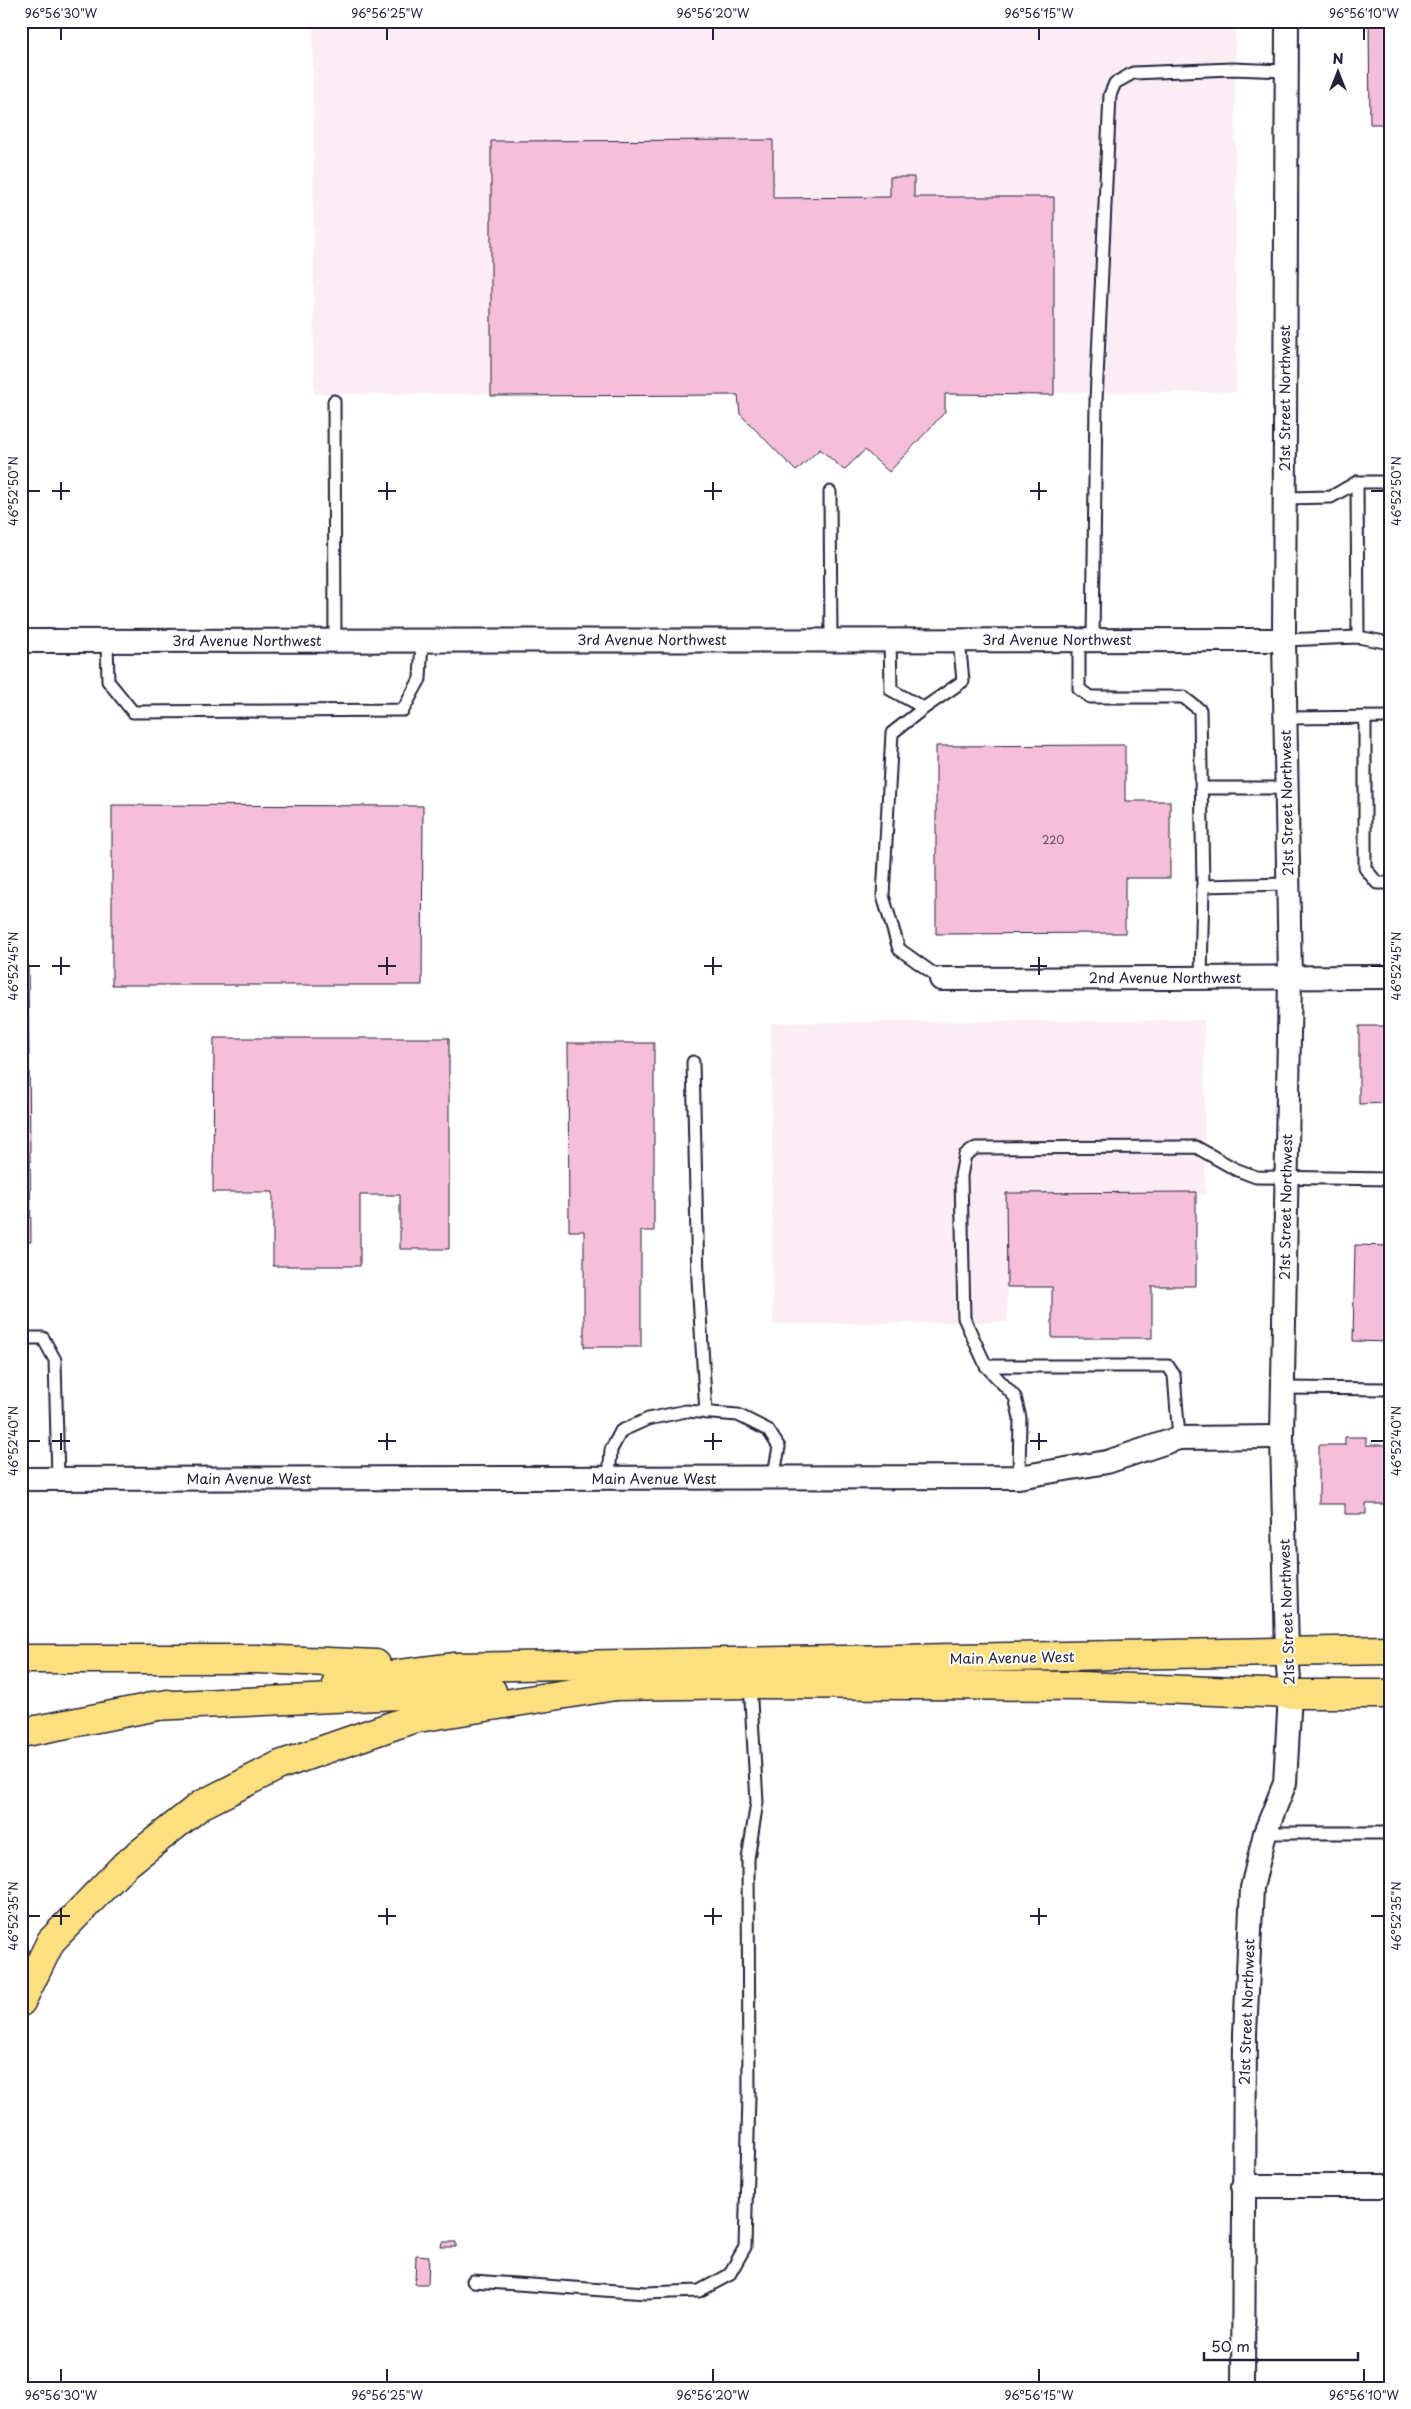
<svg xmlns="http://www.w3.org/2000/svg" width="1411" height="2409" viewBox="0 0 1411 2409" font-family="'Playpen Sans',sans-serif">
<style>
.built{fill:#fcecf4}
.green{fill:#afde9d;stroke:#68806c}
.building{fill:#f5bfda;stroke:#22223b}
.lines{fill:none;stroke-linecap:round;stroke-linejoin:round}
.service-casing{stroke:#22223b;stroke-width:15}
.minor-casing{stroke:#22223b;stroke-width:26}
.primary-casing{stroke:#22223b;stroke-width:31}
.motorway-casing{stroke:#22223b;stroke-width:31}
.service{stroke:#fff;stroke-width:11}
.minor{stroke:#fff;stroke-width:22}
.primary{stroke:#fce080;stroke-width:28}
.motorway{stroke:#fce080;stroke-width:28}
.ticks{fill:none;stroke:#22223b;stroke-width:2}
.labels{text-anchor:middle;stroke-width:4;stroke-linejoin:round;paint-order:stroke}
.number-label{font-size:11px;fill:#574963}
.street-label{font-size:14px;fill:#22223b;stroke:#fff}
.neatline{fill:none;stroke:#22223b;stroke-width:2}
.ticks-label{font-size:12px;text-anchor:middle;fill:#22223b}
</style>
<rect width="100%" height="100%" fill="#fff"/>
<filter id="ink" filterUnits="userSpaceOnUse"><feTurbulence type="fractalNoise" baseFrequency=".02" numOctaves="2"/><feDisplacementMap in="SourceGraphic" scale="10" xChannelSelector="R" yChannelSelector="G"/><feConvolveMatrix kernelMatrix="1 2 1 2 8 2 1 2 1" color-interpolation-filters="sRGB"/></filter>
<g filter="url(#ink)">
<g class="built">
<path d="M313,21H1235L1236,392L314,394Z"/>
<path d="M1204,1020L1205,1196L1196,1192L1006,1193L1007,1322L773,1324L771,1023Z"/>
</g>
<path class="green" d="M1390,1941V2070L1387,2065Z"/>
<g class="building">
<path d="M1369,21H1390V124H1370Z"/>
<path d="M773,140V198L890,197V177H914V197H1054V395L945,394V412L889,472L865,450L844,470L820,449L796,471L740,414L738,395L491,396V141Z"/>
<path d="M1125,745V801H1170V878H1125V933L936,934V746Z"/>
<path d="M112,805L423,806L422,985H112Z"/>
<path d="M21,963H28L31,1242H21Z"/>
<path d="M1359,1026H1390V1103L1359,1104Z"/>
<path d="M214,1038H449V1249H400V1195H360V1266H273V1192H213Z"/>
<path d="M568,1043H654V1231H641V1347H584V1231H569Z"/>
<path d="M1196,1192V1286H1152V1338H1052V1287H1007L1006,1193Z"/>
<path d="M1355,1245L1390,1246V1342L1353,1341Z"/>
<path d="M1345,1437H1366V1445H1390V1504H1366V1514H1345V1504H1319V1445H1345Z"/>
<path d="M442,2242H456V2247H441Z"/>
<path d="M416,2255L429,2256L428,2284H415Z"/>
</g>
<g class="lines">
<g class="service-casing">
<g id="service">
<path d="M334,401L335,641"/>
<path d="M830,492L831,640"/>
<path d="M1285,498L1331,497L1357,482"/>
<path d="M1358,637L1357,482H1390"/>
<path d="M890,640L891,690L924,708L963,681L959,640"/>
<path d="M1079,640V689L1090,697H1183L1200,710L1203,886L1201,978"/>
<path d="M1093,640L1096,401L1110,95L1115,83L1133,73L1232,69L1287,71"/>
<path d="M1284,640L1358,637L1390,643"/>
<path d="M107,641L108,681L133,712L403,710L420,679L422,640"/>
<path d="M924,708L892,733L883,896L899,949L941,979"/>
<path d="M1365,717V868L1377,883H1390"/>
<path d="M1285,718L1390,717"/>
<path d="M1201,788H1286"/>
<path d="M1203,886L1288,884"/>
<path d="M693,1062L698,1280L706,1413"/>
<path d="M21,1338H43L55,1360L58,1479"/>
<path d="M986,1366H1168L1174,1375L1179,1438"/>
<path d="M1283,1388L1390,1389"/>
<path d="M1019,1477L1020,1418L1015,1397L986,1366L964,1318L961,1176L965,1155L976,1148L1196,1147L1235,1169L1256,1177L1390,1179"/>
<path d="M609,1479L611,1450L621,1431L648,1419L686,1411L738,1415L768,1430L779,1447L773,1479"/>
<path d="M1265,1833H1390"/>
<path d="M473,2281L646,2293L699,2291L729,2275L745,2247L749,2096L748,1859L757,1802L750,1684"/>
</g>
</g>
<g class="minor-casing">
<g id="minor">
<path d="M21,641L1284,640"/>
<path d="M941,979L1390,977"/>
<path d="M21,1479L1019,1477L1107,1462L1179,1438L1282,1437"/>
<path d="M1243,2186H1390"/>
<path d="M1243,2388L1245,2034L1252,1888L1265,1833L1285,1783L1290,1694L1287,1653L1282,1437L1290,978L1284,640L1287,21"/>
</g>
</g>
<g class="primary-casing">
<g id="primary">
<path d="M455,1667L1390,1650"/>
<path d="M615,1686L750,1684L1080,1686L1290,1694H1390"/>
</g>
</g>
<g class="motorway-casing">
<g id="motorway">
<path d="M21,1659H257L376,1664"/>
<path d="M337,1682L455,1667"/>
<path d="M152,1706L492,1691"/>
<path d="M21,1733L168,1704"/>
<path d="M21,2002L51,1941L125,1865L201,1805L280,1765L412,1719L615,1686"/>
</g>
</g>
<use href="#service" class="service"/>
<use href="#minor" class="minor"/>
<use href="#primary" class="primary"/>
<use href="#motorway" class="motorway"/>
</g>
</g>
<path class="ticks" d="M61,28V40M387,28V40M713,28V40M1039,28V40M1364,28V40M61,482V500M387,482V500M713,482V500M1039,482V500M28,491H40M52,491H70M378,491H396M704,491H722M1030,491H1047M1371,491H1384M61,957V975M387,957V975M713,957V975M1039,957V975M28,966H40M52,966H70M378,966H396M704,966H722M1030,966H1047M1371,966H1384M61,1433V1450M387,1433V1450M713,1433V1450M1039,1433V1450M28,1441H40M52,1441H70M378,1441H396M704,1441H722M1030,1441H1047M1371,1441H1384M61,1908V1925M387,1908V1925M713,1908V1925M1039,1908V1925M28,1916H40M52,1916H70M378,1916H396M704,1916H722M1030,1916H1047M1371,1916H1384M61,2369V2382M387,2369V2382M713,2369V2382M1039,2369V2382M1364,2369V2382"/>
<g class="labels">
<g class="number-label">
<text x="1053" y="844">220</text>
</g>
<g class="street-label">
<text transform="translate(1285 398) rotate(-90)" y="5">21st Street Northwest</text>
<text x="652" y="645">3rd Avenue Northwest</text>
<text x="1057" y="645">3rd Avenue Northwest</text>
<text x="247" y="646">3rd Avenue Northwest</text>
<text transform="translate(1287 803) rotate(-91)" y="5">21st Street Northwest</text>
<text x="1165" y="983">2nd Avenue Northwest</text>
<text transform="translate(1286 1207) rotate(-89)" y="5">21st Street Northwest</text>
<text x="249" y="1484">Main Avenue West</text>
<text x="654" y="1484">Main Avenue West</text>
<text transform="translate(1287 1612) rotate(-92)" y="5">21st Street Northwest</text>
<text transform="translate(1012 1658) rotate(-1)" y="5">Main Avenue West</text>
<text transform="translate(1247 2012) rotate(-88)" y="5">21st Street Northwest</text>
</g>
</g>
<rect width="1411" height="2409" fill="none" stroke="#fff" stroke-width="55"/>
<g transform="translate(1338 72)" stroke="#ffffff" stroke-width="4" paint-order="stroke">
<path d="M0-4L9 19L0 12L-9 19Z" fill="#22223b"/>
<text y="-8" font-size="14" font-weight="bold" text-anchor="middle" fill="#22223b">N</text>
</g>
<path d="M1204 2352v8h154v-8" fill="none" stroke="#22223b" stroke-width="2.5"/>
<text x="1211" y="2352" font-size="15" fill="#22223b" stroke="#ffffff" stroke-width="4" paint-order="stroke">50 m</text>
<rect x="28" y="28" width="1356" height="2354" class="neatline"/>
<g class="ticks-label">
<text x="61" y="18">96°56'30"W</text>
<text x="387" y="18">96°56'25"W</text>
<text x="713" y="18">96°56'20"W</text>
<text x="1039" y="18">96°56'15"W</text>
<text x="1364" y="18">96°56'10"W</text>
<text transform="translate(14 491) rotate(-90)" y="4">46°52'50"N</text>
<text transform="translate(1397 491) rotate(-90)" y="4">46°52'50"N</text>
<text transform="translate(14 966) rotate(-90)" y="4">46°52'45"N</text>
<text transform="translate(1397 966) rotate(-90)" y="4">46°52'45"N</text>
<text transform="translate(14 1441) rotate(-90)" y="4">46°52'40"N</text>
<text transform="translate(1397 1441) rotate(-90)" y="4">46°52'40"N</text>
<text transform="translate(14 1916) rotate(-90)" y="4">46°52'35"N</text>
<text transform="translate(1397 1916) rotate(-90)" y="4">46°52'35"N</text>
<text x="61" y="2400">96°56'30"W</text>
<text x="387" y="2400">96°56'25"W</text>
<text x="713" y="2400">96°56'20"W</text>
<text x="1039" y="2400">96°56'15"W</text>
<text x="1364" y="2400">96°56'10"W</text>
</g>
</svg>
